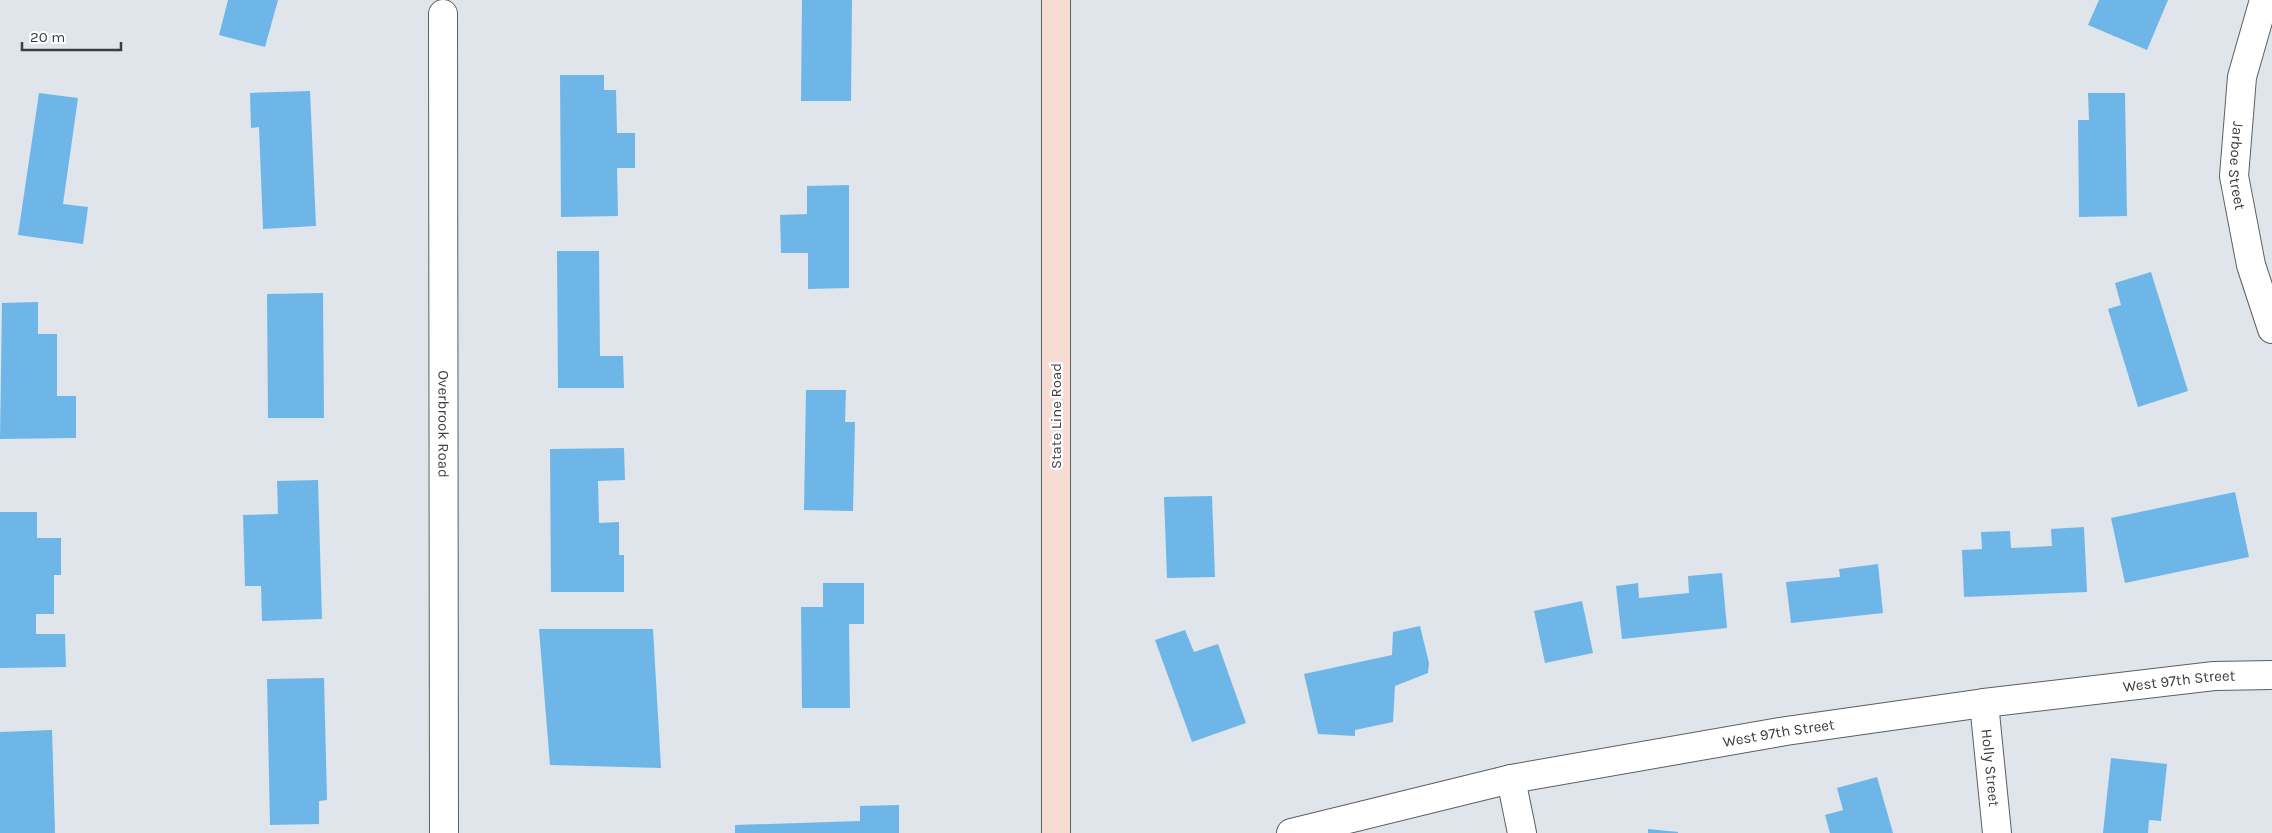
<svg xmlns="http://www.w3.org/2000/svg" width="2272" height="833" viewBox="0 0 2272 833" font-family="Karla,sans-serif">
<style>
.building{fill:#6fb6e8}
.lines{fill:none;stroke-linecap:round;stroke-linejoin:round}
.minor-casing{stroke:#5a5f63;stroke-width:30}
.secondary-casing{stroke:#5a5f63;stroke-width:30}
.minor{stroke:#fff;stroke-width:28}
.secondary{stroke:#f7dcd4;stroke-width:28}
.labels{text-anchor:middle;stroke-width:4.5;stroke-linejoin:round;paint-order:stroke}
.street-label{font-size:15px;fill:#3b3d3f;stroke:#fff}
</style>
<rect width="100%" height="100%" fill="#dfe5ea"/>
<g class="building">
<path d="M228,0H278L265,47L219,35Z"/>
<path d="M802,0H852L851,101H801Z"/>
<path d="M2099,0H2168L2147,50L2088,25Z"/>
<path d="M560,75H604V90H616L617,133H635V168H617L618,216L561,217Z"/>
<path d="M310,91L316,226L263,229L259,127L251,128L250,93Z"/>
<path d="M39,93L78,98L63,204L88,207L83,244L18,235Z"/>
<path d="M2088,93H2125L2127,216L2079,217L2078,120H2089Z"/>
<path d="M849,185V288L808,289V253H781L780,215L807,214V186Z"/>
<path d="M557,251H599L600,356H623L624,388H558Z"/>
<path d="M2151,272L2188,391L2138,407L2108,309L2121,305L2115,283Z"/>
<path d="M323,293L324,418H268L267,294Z"/>
<path d="M38,302V334H57V396H76V438L0,439L2,303Z"/>
<path d="M806,390H846L845,422H855L853,511L804,510Z"/>
<path d="M624,448L625,480L598,481L599,523L619,522V555H624V592H551L550,449Z"/>
<path d="M318,480L322,619L262,621L261,586H245L243,515L278,514L277,481Z"/>
<path d="M2235,492L2249,557L2125,583L2111,518Z"/>
<path d="M1212,496L1215,577L1167,578L1164,497Z"/>
<path d="M0,512H37V538H61V575H54V614H36V634H65L66,667L0,668Z"/>
<path d="M2084,527L2087,592L1964,597L1962,550L1982,549L1981,532L2010,531L2011,548L2052,546L2051,529Z"/>
<path d="M1878,564L1883,613L1791,623L1786,582L1840,577L1839,569Z"/>
<path d="M1722,573L1727,628L1622,639L1616,586L1638,583L1639,598L1689,593L1688,576Z"/>
<path d="M823,583H864V624H849L850,708H802L801,607H823Z"/>
<path d="M1582,601L1593,653L1545,663L1534,611Z"/>
<path d="M1420,626L1429,663L1428,673L1395,686L1393,722L1355,730V736L1318,734L1304,674L1392,655L1393,632Z"/>
<path d="M539,629H653L661,768L550,765Z"/>
<path d="M1185,630L1194,652L1218,644L1246,723L1192,742L1155,640Z"/>
<path d="M324,678L327,800L319,801V824L270,825L267,679Z"/>
<path d="M52,730L55,833H0V732Z"/>
<path d="M2111,758L2167,764L2161,821L2149,820L2148,833H2103Z"/>
<path d="M1877,777L1893,833H1830L1825,815L1843,810L1837,788Z"/>
<path d="M899,805V833H735V825L860,821V806Z"/>
<path d="M1648,829L1678,832V833H1648Z"/>
</g>
<g class="lines">
<g class="minor-casing">
<g id="minor">
<path id="s1" d="M2264,0L2242,77L2234,176L2251,265L2272,329"/>
<path id="s2" d="M443,14L444,833"/>
<path id="s3" d="M1984,703L1997,833"/>
<path d="M1511,779L1522,833"/>
<path id="s4" d="M1291,833L1511,779L1786,731L1984,703L2214,676L2272,675"/>
</g>
</g>
<g class="secondary-casing">
<path id="secondary" d="M1056,0V833"/>
</g>
<use href="#minor" class="minor"/>
<use href="#secondary" class="secondary"/>
</g>
<g class="labels">
<g class="street-label">
<text dy="5" stroke="none"><textPath href="#s1" startOffset="169">Jarboe Street</textPath></text>
<text transform="translate(1056 416) rotate(-90)" y="5">State Line Road</text>
<text dy="5" stroke="none"><textPath href="#s2" startOffset="410">Overbrook Road</textPath></text>
<text dy="5" stroke="none"><textPath href="#s4" startOffset="902">West 97th Street</textPath></text>
<text dy="5" stroke="none"><textPath href="#s4" startOffset="498">West 97th Street</textPath></text>
<text dy="5" stroke="none"><textPath href="#s3" startOffset="65">Holly Street</textPath></text>
</g>
</g>
<path d="M22 42v8h99v-8" fill="none" stroke="#3b3d3f" stroke-width="2.5"/>
<text x="30" y="42" font-size="15" fill="#3b3d3f" stroke="#ffffff" stroke-width="4" paint-order="stroke">20 m</text>
</svg>
